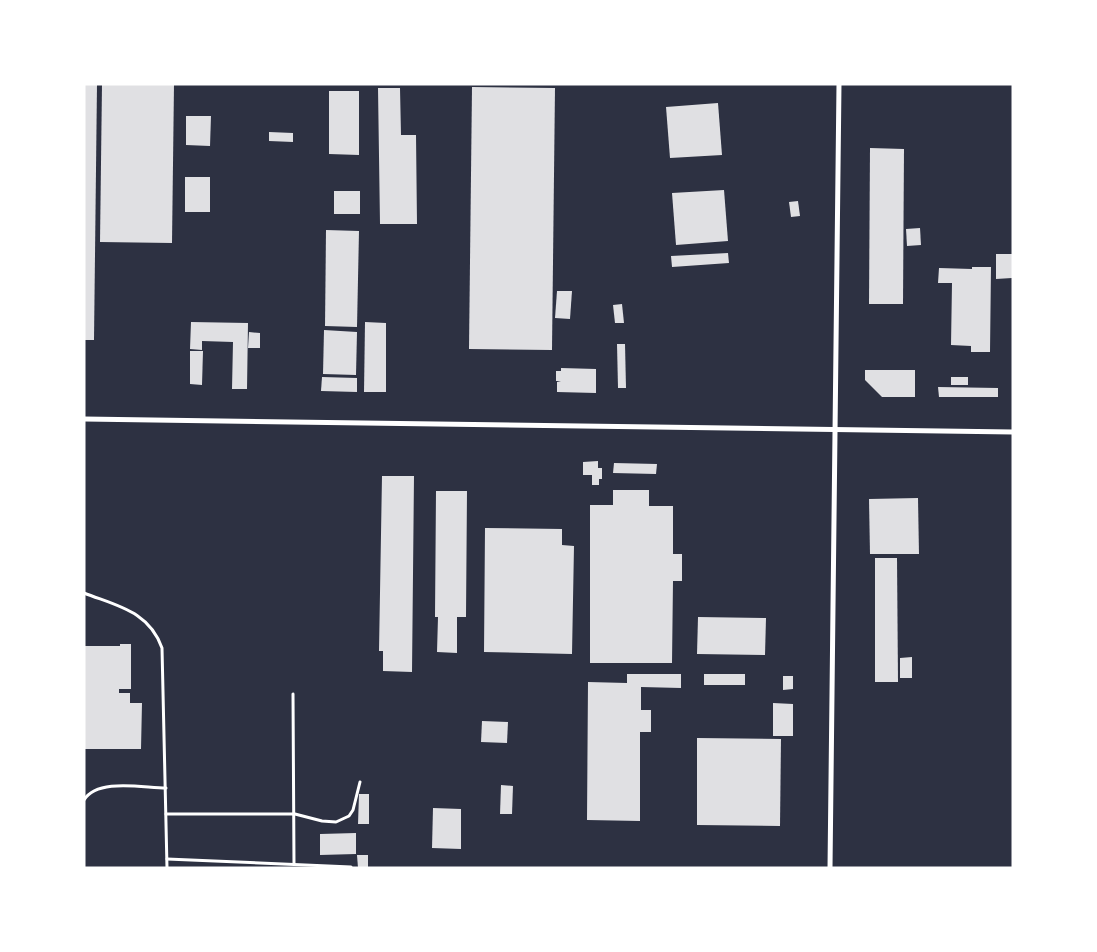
<svg xmlns="http://www.w3.org/2000/svg" width="1097" height="952" viewBox="0 0 1097 952" font-family="Commissioner,sans-serif">
<style>
.building{fill:#e0e0e3}
.lines{fill:none;stroke-linecap:round;stroke-linejoin:round}
.service{stroke:#fff;stroke-width:3}
.minor{stroke:#fff;stroke-width:5}
</style>
<rect width="100%" height="100%" fill="#2d3142"/>
<g class="building">
<path d="M84,84H97L94,340H84Z"/>
<path d="M102,84H174L172,243L100,242Z"/>
<path d="M472,87L555,88L552,350L469,349Z"/>
<path d="M378,88H400L401,135H416L417,224H380Z"/>
<path d="M329,91H359V155L329,154Z"/>
<path d="M718,103L722,155L670,158L666,107Z"/>
<path d="M186,116H211L210,146L186,145Z"/>
<path d="M269,132L293,133V142L269,141Z"/>
<path d="M870,148L904,149L903,304H869Z"/>
<rect x="185" y="177" width="25" height="35"/>
<path d="M724,190L728,241L676,245L672,193Z"/>
<rect x="334" y="191" width="26" height="23"/>
<path d="M798,201L800,216L791,217L789,202Z"/>
<path d="M920,228L921,245L907,246L906,229Z"/>
<path d="M326,230L359,231L357,327L325,326Z"/>
<path d="M728,253L729,263L672,267L671,256Z"/>
<path d="M996,254H1012V278L996,279Z"/>
<path d="M972,267H991L990,352H971V346L951,345L952,283H938L939,268L972,269Z"/>
<path d="M557,291H572L570,319L555,318Z"/>
<path d="M622,304L624,323H615L613,305Z"/>
<path d="M191,322L248,323L247,389H232L233,342L202,341V350L190,349Z"/>
<path d="M365,322L386,323V392H364Z"/>
<path d="M324,330L357,332L356,375L323,374Z"/>
<path d="M249,332L260,333V348H248Z"/>
<path d="M617,344H625L626,388H618Z"/>
<path d="M190,351H203L202,385L190,384Z"/>
<path d="M561,368L596,369V393L557,392V382L561,381H556V371H561Z"/>
<path d="M865,370H915V397H882L865,380Z"/>
<path d="M322,377L357,378V392L321,391Z"/>
<rect x="951" y="377" width="17" height="8"/>
<path d="M938,387L998,388V397H939Z"/>
<path d="M598,461V468H602V479H599V485H592V475H583V462Z"/>
<path d="M614,463L657,464L656,474L613,473Z"/>
<path d="M382,476H414L412,672L383,671V651H379Z"/>
<path d="M613,490H649V506H673V554H682V581H673L672,663H590V505H613Z"/>
<path d="M436,491H467L466,617H457V653L437,652L438,617H435Z"/>
<path d="M918,498L919,554H870L869,499Z"/>
<path d="M485,528L562,529V545L574,546L572,654L484,652Z"/>
<path d="M875,558H897L898,682H875Z"/>
<path d="M698,617L766,618L765,655L697,654Z"/>
<path d="M120,644H131V689H119V693H130V703H142L141,749H84V646H120Z"/>
<path d="M912,657V678H900V658Z"/>
<path d="M627,674H681V688L641,687V710H651V732H640V821L587,820L588,682L627,683Z"/>
<rect x="704" y="674" width="41" height="11"/>
<path d="M783,676H793V689L783,690Z"/>
<path d="M773,703L793,704V736H773Z"/>
<path d="M482,721L508,722L507,743L481,742Z"/>
<path d="M697,738L781,739L780,826L697,825Z"/>
<path d="M501,785L513,786L512,814H500Z"/>
<path d="M359,794H369V824H358Z"/>
<path d="M433,808L461,809V849L432,848Z"/>
<path d="M356,833V854L320,855V834Z"/>
<path d="M357,855H368V868H358Z"/>
</g>
<g class="lines">
<g class="service">
<path d="M84,593C117,606 149,611 162,648L167,868"/>
<path d="M293,694L294,864"/>
<path d="M84,800C98,778 143,788 166,788"/>
<path d="M166,814H295L322,821L336,822L349,816L353,810L360,782"/>
<path d="M167,859L351,867"/>
</g>
<g class="minor">
<path d="M84,419L1013,432"/>
<path d="M830,868L839,84"/>
</g>
</g>
<rect width="1097" height="952" fill="none" stroke="#ffffff" stroke-width="171"/>
</svg>
